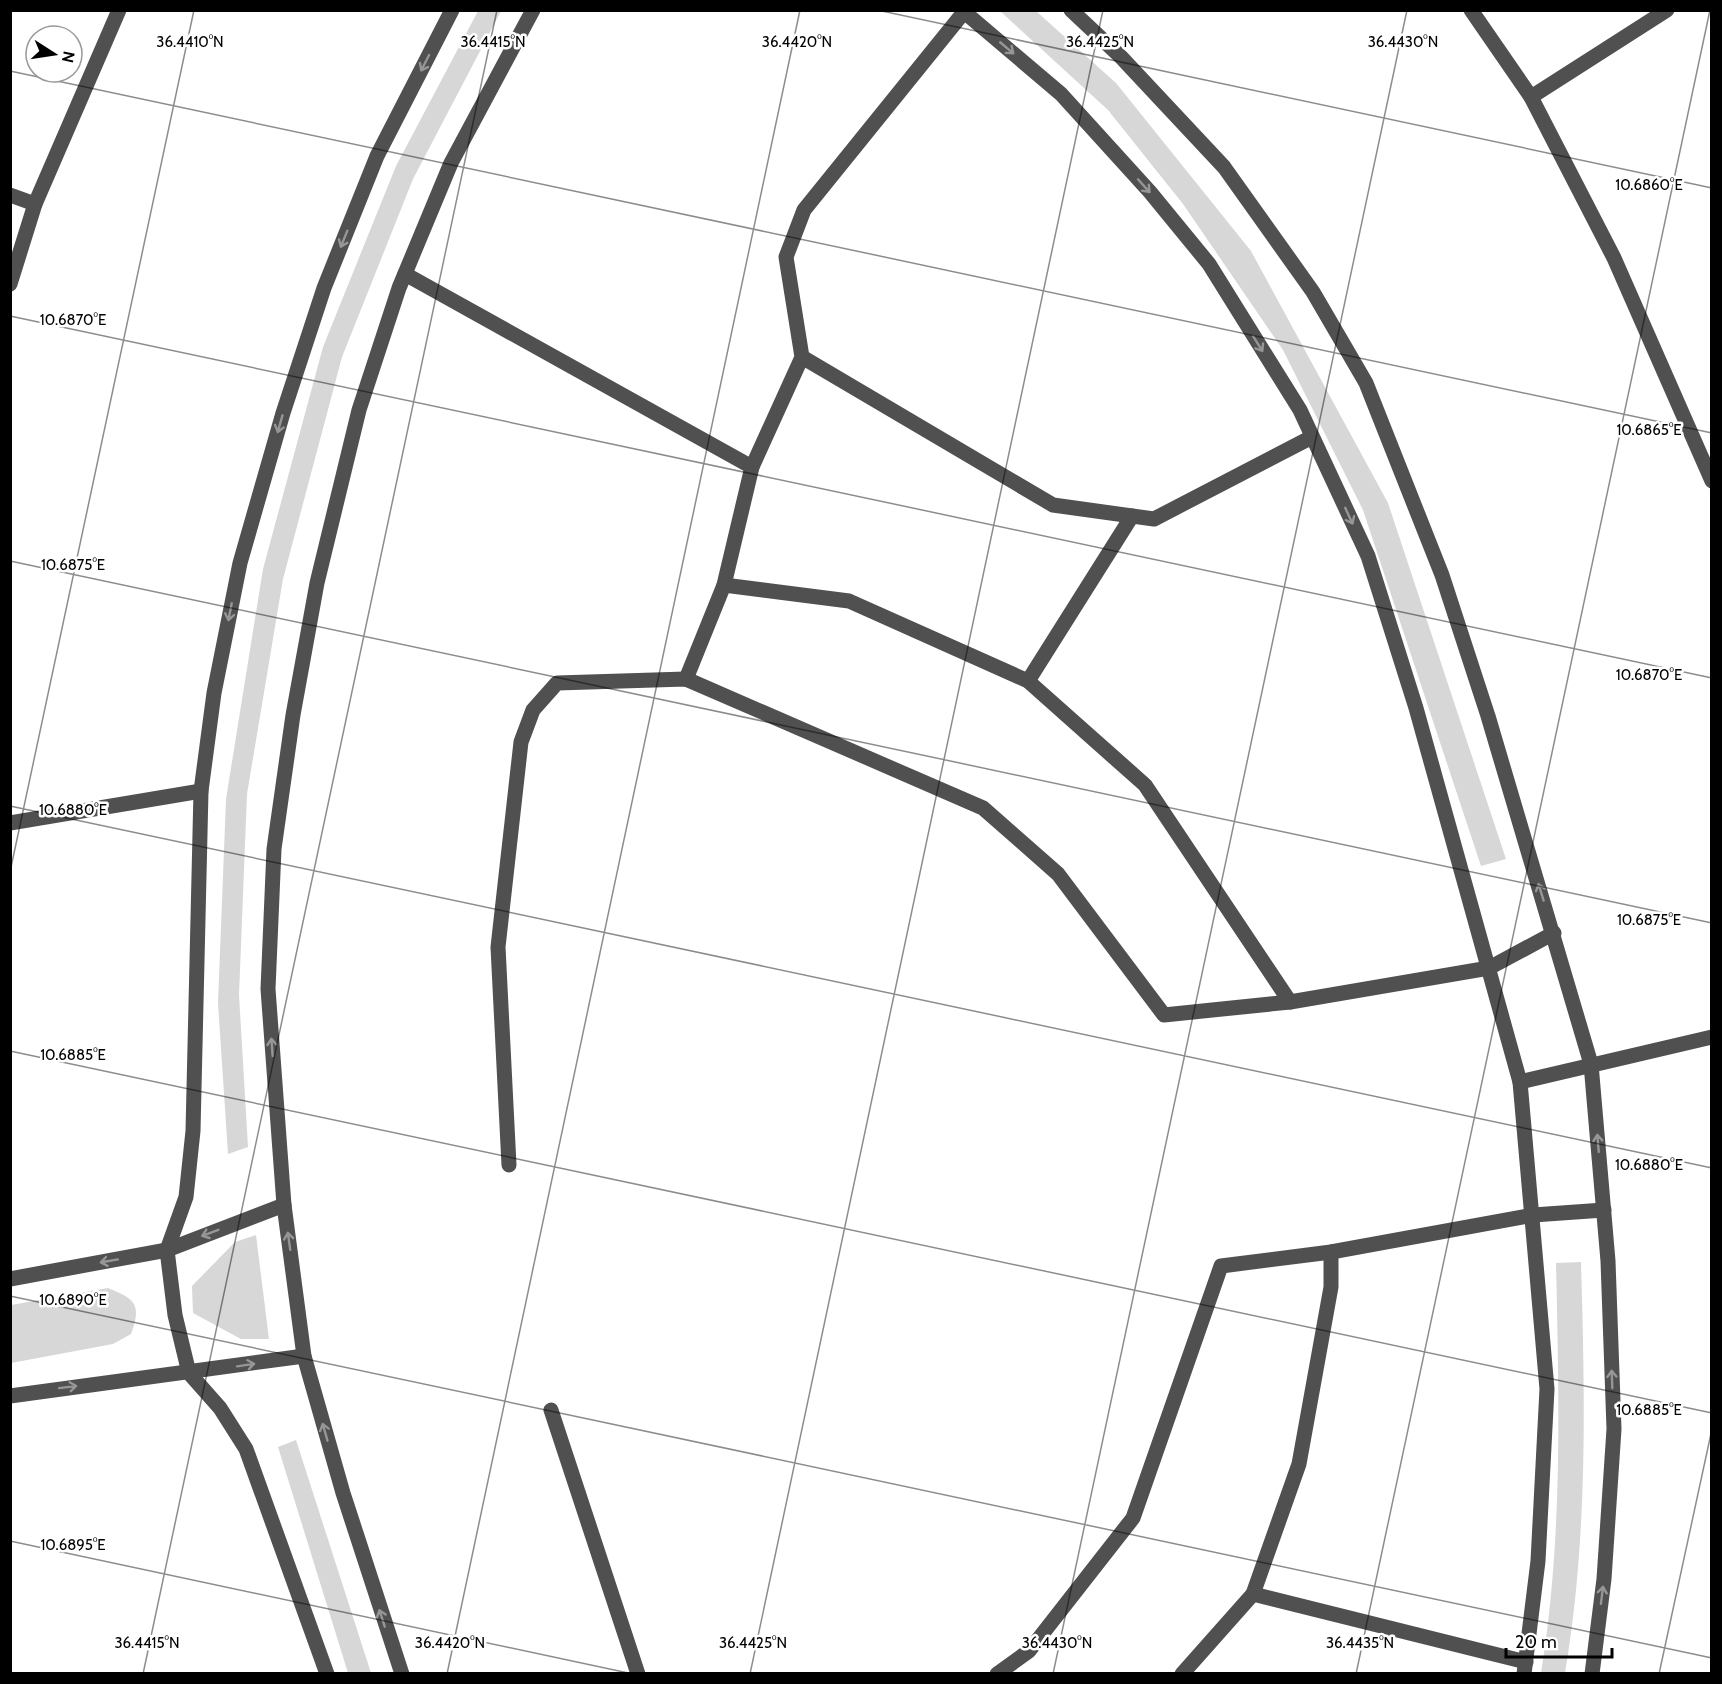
<svg xmlns="http://www.w3.org/2000/svg" width="1722" height="1684" viewBox="0 0 1722 1684" font-family="Cabin,sans-serif">
<style>
.green{fill:#d7d7d7}
.lines{fill:none;stroke-linecap:round;stroke-linejoin:round}
.minor{stroke:#505050;stroke-width:15}
.oneway{stroke:#969696}
.ticks{fill:none;stroke:#000;stroke-width:1.5;stroke-opacity:0.45}
.ticks-label{font-size:15px;text-anchor:middle;fill:#000;stroke:#fff;stroke-width:5;stroke-linejoin:round;paint-order:stroke}
</style>
<rect width="100%" height="100%" fill="#fff"/>
<g class="green">
<path d="M478,11H501L413,179L342,357L283,579L247,794L239,995L248,1147L228,1154L218,1003L226,799L263,569L323,347L396,166Z"/>
<path d="M1000,11H1036L1116,83L1251,251L1388,503L1506,859L1481,866L1363,510L1283,350L1183,204L1108,110Z"/>
<path d="M256,1235L269,1339H241L193,1313L192,1286L235,1242Z"/>
<path d="M1581,1262C1585,1399 1588,1537 1565,1673H1541C1563,1538 1559,1400 1556,1263Z"/>
<path d="M108,1288C135,1299 142,1304 131,1334L113,1344L11,1363V1305Z"/>
<path d="M296,1440L371,1673H348L278,1447Z"/>
</g>
<g class="lines">
<g class="minor">
<path d="M962,10L1061,94L1150,192L1209,264L1300,410L1368,556L1416,708L1520,1082L1547,1389L1538,1561L1524,1674"/>
<path d="M1071,10L1121,57L1224,167L1313,292L1366,383L1442,575L1488,716L1591,1064L1608,1261L1614,1429L1604,1579L1592,1674"/>
<path d="M1471,10L1531,97L1614,258L1712,481"/>
<path d="M1531,97L1667,10"/>
<path d="M10,195L35,204"/>
<path d="M405,274L752,467"/>
<path d="M10,284L35,204L119,10"/>
<path d="M802,357L1053,505L1154,519L1312,437"/>
<path d="M724,585L849,601L1028,681L1145,785L1290,1002"/>
<path d="M686,679L724,585L752,467L802,357L786,257L804,210L964,12"/>
<path d="M1028,681L1132,516"/>
<path d="M10,823L201,791"/>
<path d="M1520,1082L1712,1037"/>
<path d="M509,1165L498,947L521,742L533,710L557,683L686,679L983,808L1058,874L1164,1015L1290,1002L1489,968L1554,933"/>
<path d="M10,1279L167,1250L284,1205"/>
<path d="M10,1396L304,1356"/>
<path d="M551,1410L638,1674"/>
<path d="M1253,1594L1526,1662"/>
<path d="M327,1674L246,1449L220,1408L189,1373L175,1315L167,1250L186,1197L193,1131L201,791L214,693L240,563L283,413L324,288L377,156L452,10"/>
<path d="M402,1674L343,1493L304,1356L284,1205L268,989L274,849L293,715L317,583L359,410L399,288L451,163L533,10"/>
<path d="M997,1674L1029,1651L1133,1518L1221,1266L1331,1252L1533,1215L1604,1210"/>
<path d="M1182,1674L1253,1594L1299,1464L1331,1287V1252"/>
</g>
</g>
<defs><path id="oneway-shaft" d="M-6 0H5M1.5-3L5.5 0L1.5 3" fill="none" stroke-width="1.6" stroke-linecap="round" stroke-linejoin="round" transform="scale(1.5)"/></defs>
<g class="oneway">
<use href="#oneway-shaft" transform="translate(1007 48) rotate(40)"/>
<use href="#oneway-shaft" transform="translate(425 63) rotate(117)"/>
<use href="#oneway-shaft" transform="translate(1144 186) rotate(48)"/>
<use href="#oneway-shaft" transform="translate(344 239) rotate(112)"/>
<use href="#oneway-shaft" transform="translate(1258 344) rotate(58)"/>
<use href="#oneway-shaft" transform="translate(280 424) rotate(106)"/>
<use href="#oneway-shaft" transform="translate(1349 516) rotate(65)"/>
<use href="#oneway-shaft" transform="translate(230 612) rotate(101)"/>
<use href="#oneway-shaft" transform="translate(1541 892) rotate(-107)"/>
<use href="#oneway-shaft" transform="translate(272 1047) rotate(-94)"/>
<use href="#oneway-shaft" transform="translate(1598 1143) rotate(-95)"/>
<use href="#oneway-shaft" transform="translate(210 1233) rotate(159)"/>
<use href="#oneway-shaft" transform="translate(289 1241) rotate(-98)"/>
<use href="#oneway-shaft" transform="translate(109 1261) rotate(170)"/>
<use href="#oneway-shaft" transform="translate(246 1365) rotate(-9)"/>
<use href="#oneway-shaft" transform="translate(1612 1379) rotate(-92)"/>
<use href="#oneway-shaft" transform="translate(68 1387) rotate(-7)"/>
<use href="#oneway-shaft" transform="translate(325 1432) rotate(-106)"/>
<use href="#oneway-shaft" transform="translate(1602 1595) rotate(-83)"/>
<use href="#oneway-shaft" transform="translate(382 1618) rotate(-108)"/>
</g>
<path class="ticks" d="M877,10L1712,188M10,71L1712,433M10,316L1712,678M10,561L1712,923M10,806L1712,1168M10,872L194,10M10,1051L1712,1413M10,1296L1712,1658M10,1541L633,1674M143,1674L497,10M447,1674L800,10M750,1674L1103,10M1053,1674L1407,10M1356,1674L1710,10M1659,1674L1712,1429"/>
<g class="ticks-label">
<text x="190" y="47">36.4410°N</text>
<text x="493" y="47">36.4415°N</text>
<text x="797" y="47">36.4420°N</text>
<text x="1100" y="47">36.4425°N</text>
<text x="1403" y="47">36.4430°N</text>
<text x="1649" y="190">10.6860°E</text>
<text x="73" y="325">10.6870°E</text>
<text x="1649" y="435">10.6865°E</text>
<text x="73" y="570">10.6875°E</text>
<text x="1649" y="680">10.6870°E</text>
<text x="73" y="815">10.6880°E</text>
<text x="1649" y="925">10.6875°E</text>
<text x="73" y="1060">10.6885°E</text>
<text x="1649" y="1170">10.6880°E</text>
<text x="73" y="1305">10.6890°E</text>
<text x="1649" y="1415">10.6885°E</text>
<text x="73" y="1550">10.6895°E</text>
<text x="147" y="1648">36.4415°N</text>
<text x="450" y="1648">36.4420°N</text>
<text x="753" y="1648">36.4425°N</text>
<text x="1057" y="1648">36.4430°N</text>
<text x="1360" y="1648">36.4435°N</text>
</g>
<rect width="1722" height="1684" fill="none" stroke="#000000" stroke-width="24"/>
<g transform="translate(54 54) rotate(102)"><circle r="28" fill="#ffffff" stroke="#999999" stroke-width="1.5"/>
<path d="M0-4.5L10 22L0 15L-10 22Z" fill="#000000"/>
<text y="-9" font-size="16" font-weight="bold" text-anchor="middle" fill="#000000">N</text>
</g>
<path d="M1506 1648v9h106v-9" fill="none" stroke="#000000" stroke-width="3"/>
<text x="1515" y="1648" font-size="18" fill="#000000" stroke="#ffffff" stroke-width="4.5" paint-order="stroke">20 m</text>
</svg>
